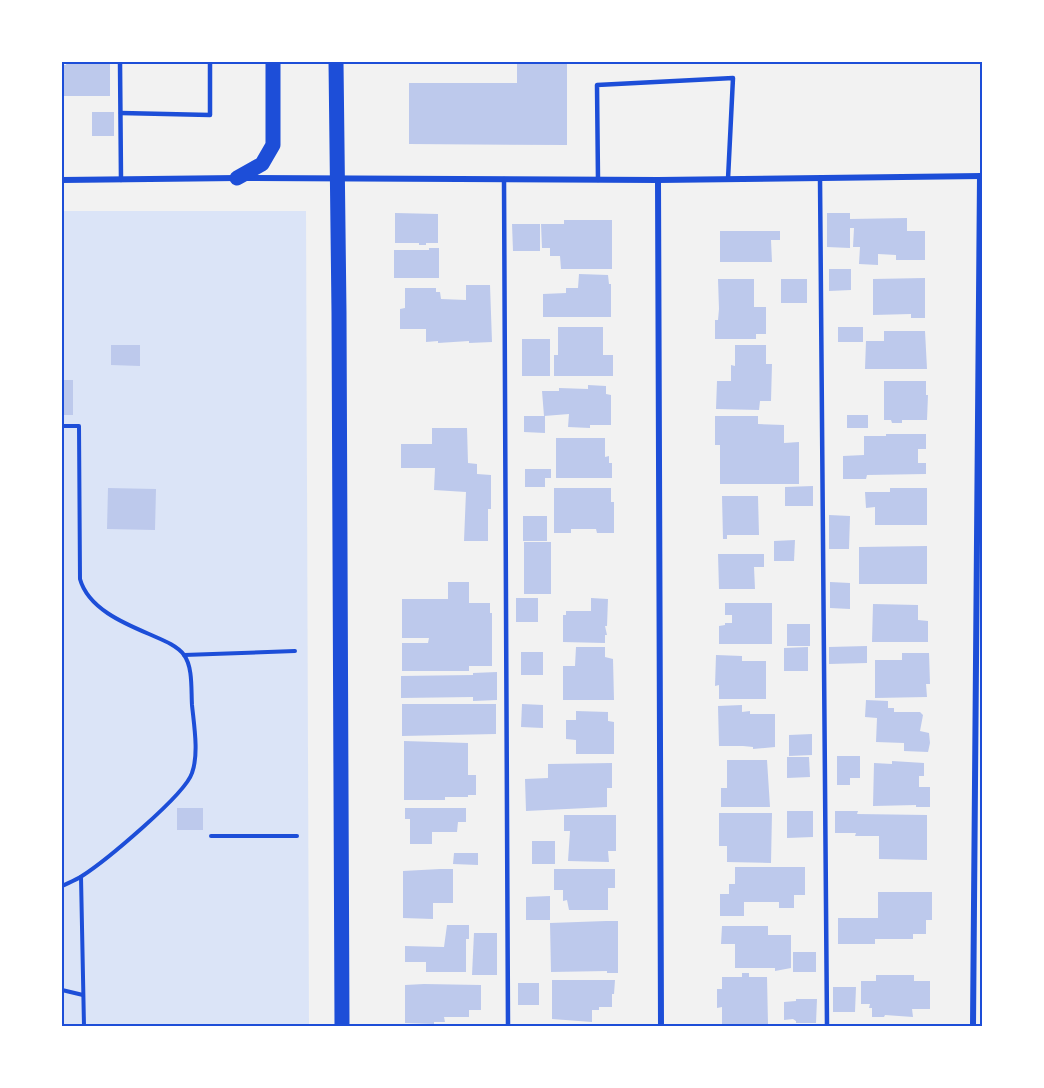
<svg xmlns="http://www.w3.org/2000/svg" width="1044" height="1088" viewBox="0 0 1044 1088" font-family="'Varela Round',sans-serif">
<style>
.green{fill:#dbe4f7}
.building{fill:#bdc9ec}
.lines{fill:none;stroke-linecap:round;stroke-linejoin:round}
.path{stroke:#1d4ed8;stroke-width:4}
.service{stroke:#1d4ed8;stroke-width:4.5}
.minor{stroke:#1d4ed8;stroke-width:6}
.primary{stroke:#1d4ed8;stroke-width:15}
.neatline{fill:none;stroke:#1d4ed8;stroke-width:2}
</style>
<rect width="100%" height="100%" fill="#f2f2f2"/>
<path class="green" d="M62,211H306L309,1026H62Z"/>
<g class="building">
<path d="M67,62H110V96H62V65H66Z"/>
<path d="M517,62H567V145L409,144V83H517Z"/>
<rect x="92" y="112" width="22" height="24"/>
<path d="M395,213L438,214V243H426V245H419V243H395Z"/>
<path d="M827,213H850V219L907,218V231H925V260H896V255L878,254V265L859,264L860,247H853L854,228H850V248L827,247Z"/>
<path d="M564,220H612V269H561L560,256H550V248H542L541,224H564Z"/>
<path d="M512,224H540V251H513Z"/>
<path d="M720,231H780V240H771L772,262H720Z"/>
<path d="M429,248H439V278H394V250H429Z"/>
<path d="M829,269H851V290L829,291Z"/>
<path d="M579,274L608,275L609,284H611V317H543V294L566,293V288H578Z"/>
<path d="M925,278V318H911V314L873,315V279Z"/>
<path d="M718,279H754V307H766V334H756V339H715V320H718L719,309Z"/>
<rect x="781" y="279" width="26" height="24"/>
<path d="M466,285H490L492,342L469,343V341L438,343V341L426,342V329H400V309L405,308V288H436V292H440L441,299L466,300Z"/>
<path d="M558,327H603V355H613V376H554V355H558Z"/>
<rect x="838" y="327" width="25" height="15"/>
<path d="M884,331H925L927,369H865L866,341H884Z"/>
<rect x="522" y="339" width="28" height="37"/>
<path d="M111,345H140V366L111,365Z"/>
<path d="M735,345H766V364H772L771,401H760L759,410L716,409L717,381H731V365L735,366Z"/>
<rect x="62" y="380" width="11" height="35"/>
<path d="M884,381H926V395H928L927,420H902V423H892L891,420H884Z"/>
<path d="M588,385L606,386V394L611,395V425H590V428L568,427L569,414L544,416L542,391H559V388L588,389Z"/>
<rect x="847" y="415" width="21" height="13"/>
<path d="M524,416H545V433L524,432Z"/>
<path d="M715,416H758V424L784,425V443L799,442V484H720V445H715Z"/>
<path d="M432,428H467L468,463L477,464V474L491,475V509H488V541H464L466,492L434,490L435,468H401V444H432Z"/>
<path d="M886,434H926V449H918V463H926V474L867,475L866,479H843V456L864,455V436H886Z"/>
<path d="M556,438H605V457L609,456V463H612V478H556Z"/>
<path d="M525,469H551V478H545V487H525Z"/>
<path d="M813,486V506H785V487Z"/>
<path d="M108,488L156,489L155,530L107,529Z"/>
<path d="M554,488H611V502H614V533H597L596,529H571V533H554Z"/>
<path d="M890,488H927V525H875V507L866,508L865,492H890Z"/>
<path d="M722,496H758L759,535H727V539H723Z"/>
<path d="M829,515L850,516L849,549H829Z"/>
<rect x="523" y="516" width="24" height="25"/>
<path d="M795,540L794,561H774V541Z"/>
<rect x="524" y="542" width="27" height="52"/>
<path d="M927,546V584H859V547Z"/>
<path d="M718,554H764V567H754L755,589H719Z"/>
<path d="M448,582H469V603H490V613H492V666H469V671H402V643H428L429,638H402V599H448Z"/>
<path d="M830,582L850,583V609L830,608Z"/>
<rect x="516" y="598" width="22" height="24"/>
<path d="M591,598L608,599L607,626H605L607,635H605V643L563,642V615H566V611H591Z"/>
<path d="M725,603H772V644H719V626L725,625V623H732V615H725Z"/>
<path d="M873,604L918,605V620L928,621V642H872Z"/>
<rect x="787" y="624" width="23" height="22"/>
<path d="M867,646V663L829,664V647Z"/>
<path d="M576,647H605V657L613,659L614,700H563V666H575Z"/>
<path d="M808,647V671H784V648Z"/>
<rect x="521" y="652" width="22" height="23"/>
<path d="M902,653H929L930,684H926L927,697L875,698V660H902Z"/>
<path d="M716,655L742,656V661H766V699H719V685L715,686Z"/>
<path d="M497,672V700L473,701V697L401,698V676L473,675V673Z"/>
<path d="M866,700L888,701V708H894V712H920L923,715L920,731L929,733L930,743L928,752L904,751V743L876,742L877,718L865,717Z"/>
<path d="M402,704H496V734L402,736Z"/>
<path d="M522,704L543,705V728L521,727Z"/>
<path d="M742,705V712L750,711V714H775V747L753,749V747L743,746H719L718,706Z"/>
<path d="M576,711L608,712V721L614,722V754H576V740L566,739V720H576Z"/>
<path d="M812,734V755L789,756V735Z"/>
<path d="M404,741L468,743V775H476V795H468V797H445V800H404Z"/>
<path d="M837,756H860V778H850V785H837Z"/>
<path d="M787,757H809L810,777L787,778Z"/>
<path d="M727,760H767L770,807H721V788H727Z"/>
<path d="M892,761L924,763V776H919V787H930V807H916V805L873,806L874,763L892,764Z"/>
<path d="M612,763V788H607V807L526,811L525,779L548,778V764Z"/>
<rect x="177" y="808" width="26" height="22"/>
<path d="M405,808H466V822H458L457,832H432V844H410V819H405Z"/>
<path d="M787,811H813V837L787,838Z"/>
<path d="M835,811H858L857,814L927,815V860L879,859V836H855L856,833H835Z"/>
<path d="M719,813H772L771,863L727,862V846H719Z"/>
<path d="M564,815H616V851H608L609,862L568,861L570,831H564Z"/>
<rect x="532" y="841" width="23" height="23"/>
<path d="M454,853H478V865L453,864Z"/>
<path d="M735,867H805V895H794V908H779V902H744V916H720V894H729V884H735Z"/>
<path d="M440,869H453V903H433V919L403,918V871Z"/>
<path d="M554,869H615V888H608V910H569L567,900L563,901V890H554Z"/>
<path d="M878,892H932V920H926V934H913V939H875V944H838V918H878Z"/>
<path d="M550,896V920H526V897Z"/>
<path d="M606,921H618V973H607V971L551,972L550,923Z"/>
<path d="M447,925H469V939H466V972H426V962H405V946L444,947Z"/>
<path d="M722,926H768V935H791V968L775,971V968H735V944H721Z"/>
<path d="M474,933H497V975H472Z"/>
<rect x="793" y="952" width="23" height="20"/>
<path d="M742,973H749V977H767L768,1024H722V1007L717,1008V989H722V977H742Z"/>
<path d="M876,975H914V981H930V1009H912L913,1017L885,1015L884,1017H872V1008H869L870,1004H861V981H876Z"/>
<path d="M552,980H615L614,994H612V1007H599V1010H592V1022L552,1019Z"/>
<rect x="518" y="983" width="21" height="22"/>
<path d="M424,984L481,985V1010H469V1017H444L445,1022H434V1024L405,1023V985Z"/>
<path d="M833,987H856L855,1012H833Z"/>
<path d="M796,999H817L816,1023H796V1021L793,1019L784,1020V1002L796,1001Z"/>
</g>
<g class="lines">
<g class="path">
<path d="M62,426H79L80,579C88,608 123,623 149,634C160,639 177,645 184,655C193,667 191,690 192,705C194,725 199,754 192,773C185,795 104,862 82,876C76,880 68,883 62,886"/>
<path d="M184,655L295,651"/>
<path d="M211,836H297"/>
<path d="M81,877L84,1026"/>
<path d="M62,990L83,995"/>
</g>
<g class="service">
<path d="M120,62L121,180"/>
<path d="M121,113L210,115V62"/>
<path d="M820,178L827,1026"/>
<path d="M504,179L508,1026"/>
<path d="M598,180L597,85L733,78L728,179"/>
</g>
<g class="minor">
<path d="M62,180L237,178L658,180L982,176"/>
<path d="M658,180L661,1026"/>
<path d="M973,1026L980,176"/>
</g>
<g class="primary">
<path d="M336,62L339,313L342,1026"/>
<path d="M237,178L262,164L273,145V62"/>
</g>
</g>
<rect width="1044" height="1088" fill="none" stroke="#ffffff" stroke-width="126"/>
<rect x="63" y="63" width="918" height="962" class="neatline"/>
</svg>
